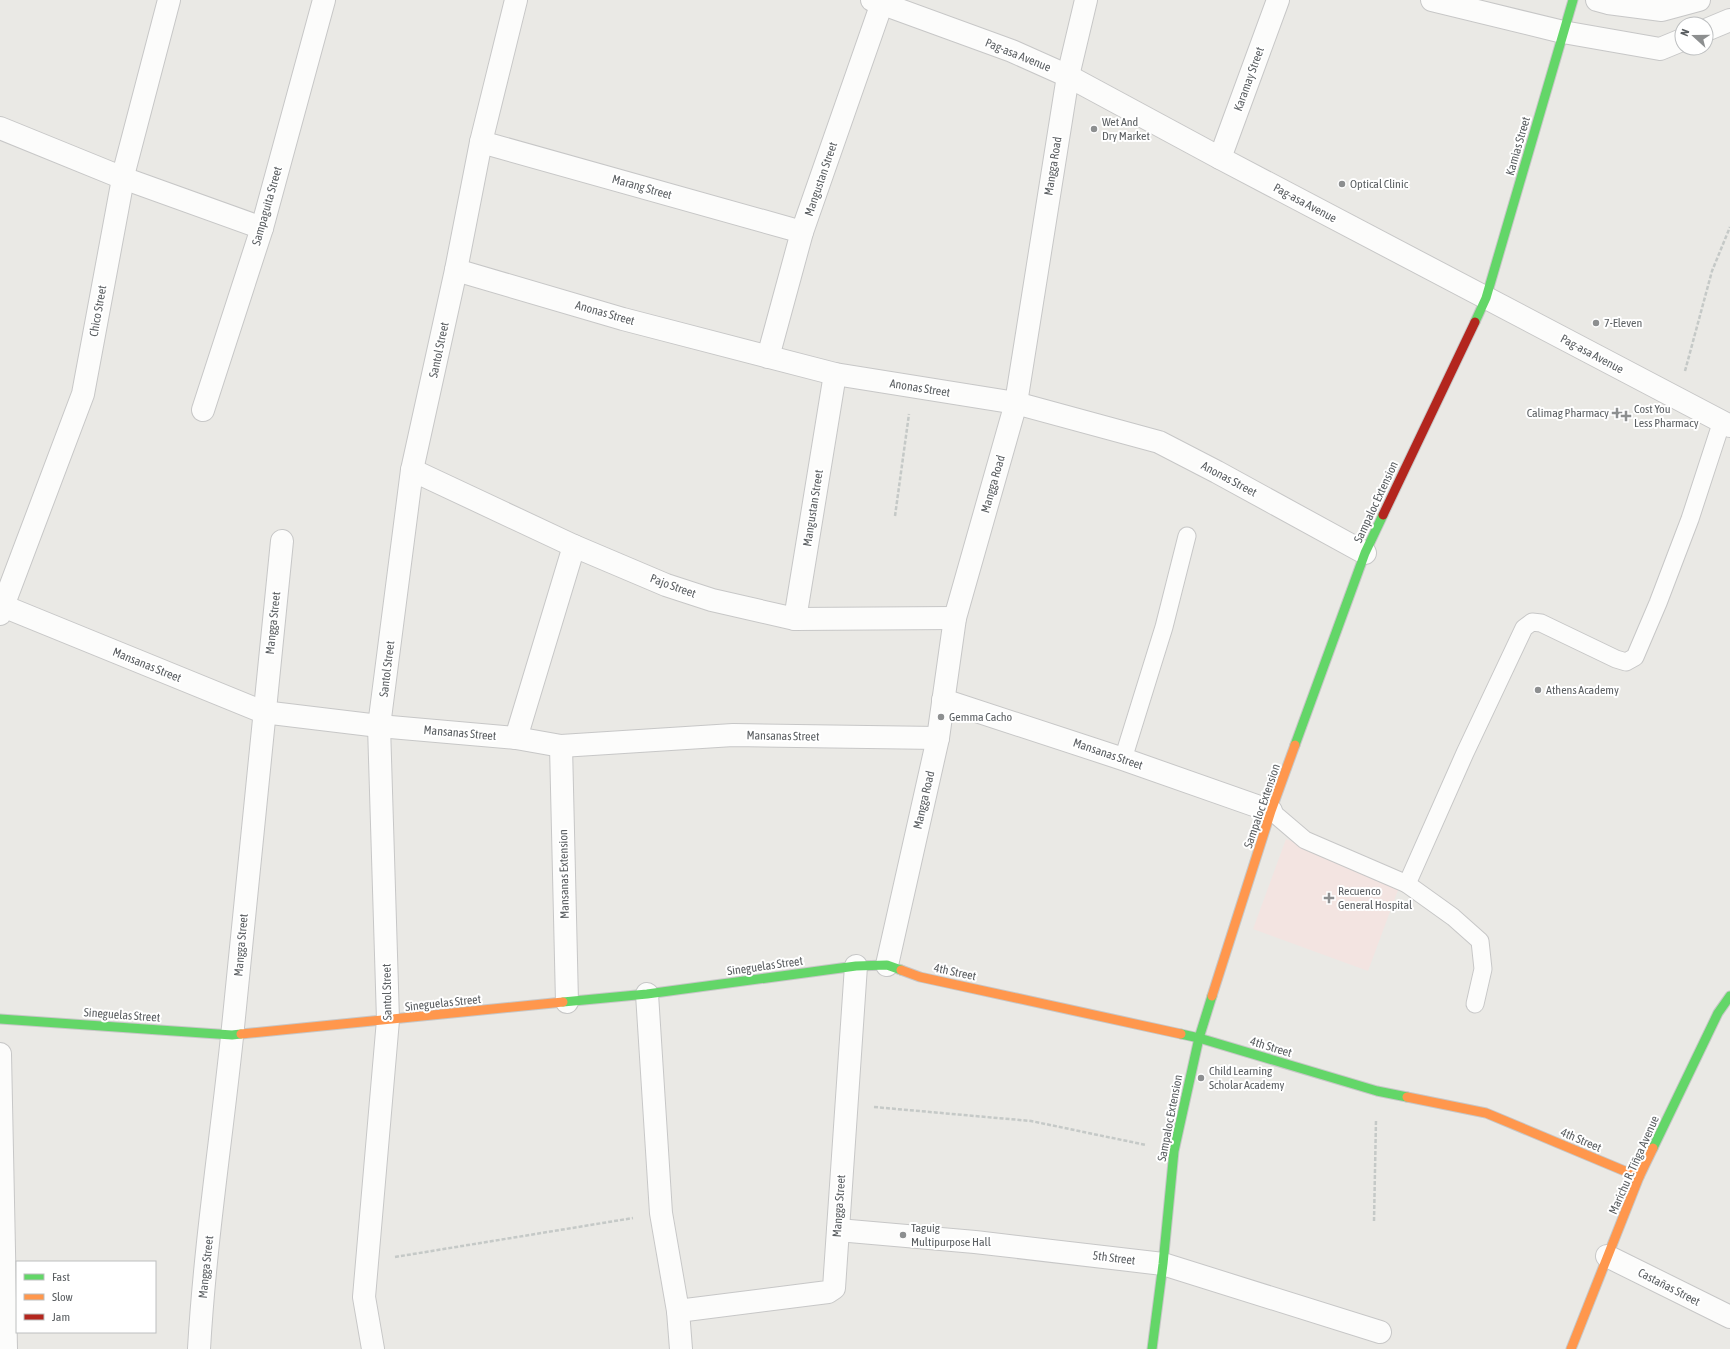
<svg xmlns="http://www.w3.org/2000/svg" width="1730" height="1349" viewBox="0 0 1730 1349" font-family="'Asap Condensed',sans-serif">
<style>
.medical{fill:#f3e4e1}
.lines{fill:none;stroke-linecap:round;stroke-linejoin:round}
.lane-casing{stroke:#c7c7c7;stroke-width:19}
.street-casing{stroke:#c7c7c7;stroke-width:24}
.fast-casing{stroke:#c7c7c7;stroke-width:11}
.slow-casing{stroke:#c7c7c7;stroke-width:11}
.jam-casing{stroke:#c7c7c7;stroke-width:11}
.path{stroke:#c5c9c7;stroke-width:2.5;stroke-dasharray:4 2;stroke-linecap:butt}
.lane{stroke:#fcfcfb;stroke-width:17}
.street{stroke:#fcfcfb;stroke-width:22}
.fast{stroke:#63d668;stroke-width:9}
.slow{stroke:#ff974d;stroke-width:9}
.jam{stroke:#b3261e;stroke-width:9}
.poi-dot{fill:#8d8f90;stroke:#fff;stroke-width:1.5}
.labels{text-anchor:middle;stroke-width:4;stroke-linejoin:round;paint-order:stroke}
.street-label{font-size:12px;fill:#5b5f62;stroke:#fff}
.poi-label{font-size:12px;fill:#5b5f62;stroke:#fff;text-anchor:start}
</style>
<rect width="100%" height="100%" fill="#eae9e5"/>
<path class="medical" d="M1286,839L1401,882L1368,971L1253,929Z"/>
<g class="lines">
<g class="lane-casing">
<g id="lane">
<path d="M1123,759L1164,627L1187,536"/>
<path d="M1271,811L1305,840L1407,884L1465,753L1524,628L1532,622L1541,623L1616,659L1626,662L1635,657L1658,603L1690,519L1722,421"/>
<path d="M1407,884L1453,917L1480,941L1483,969L1475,1004"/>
</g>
</g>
<g class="street-casing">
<g id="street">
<path d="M872,0L1012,51L1068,76L1220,158L1730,426"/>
<path d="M1432,0L1563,32L1660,49L1682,40"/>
<path d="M1597,0L1608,3L1662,10L1699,0"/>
<path d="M1706,30L1730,20"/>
<path d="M0,128L123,178L262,228"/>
<path d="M481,142L802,232"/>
<path d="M1220,158L1278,0"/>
<path d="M456,270L623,319L835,374L1016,403L1159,442L1217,472L1365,553"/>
<path d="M768,357L802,232L883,0"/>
<path d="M203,410L262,228L324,0"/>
<path d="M412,470L574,546L666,585L712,600L795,619L955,618"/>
<path d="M3,606L263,712L379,726L516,738L561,746L733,735L938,738"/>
<path d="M0,614L83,394L125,168L169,0"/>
<path d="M795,619L835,374"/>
<path d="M943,700L1123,759L1271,811"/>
<path d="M516,738L574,546"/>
<path d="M561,746L567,1002"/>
<path d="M887,965L938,738L955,618L1016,403L1068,76L1086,0"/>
<path d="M647,994L661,1213L678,1311L681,1349"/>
<path d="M0,1054L6,1349"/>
<path d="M838,1230L975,1242L1163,1264L1380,1332"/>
<path d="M1607,1256L1730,1317"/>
<path d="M678,1311L828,1292L834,1288L856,966"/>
<path d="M199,1349C205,1244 221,1141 232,1037C250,872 264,706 282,541"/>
<path d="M373,1349L364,1297L388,1020L379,726L412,470L456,270L481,142L516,0"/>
</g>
</g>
<g class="fast-casing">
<g id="fast">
<path d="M1475,322L1486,298L1573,0"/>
<path d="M1295,745L1365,553L1383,515"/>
<path d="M563,1002L647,994L856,966L887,965L901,970"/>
<path d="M0,1019L232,1035L241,1034"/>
<path d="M1181,1034L1199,1038L1377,1091L1407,1097"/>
<path d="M1653,1148L1718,1013L1730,996"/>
<path d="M1152,1349L1163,1264L1174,1151L1199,1038L1212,996"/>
</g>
</g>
<g class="slow-casing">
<g id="slow">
<path d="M901,970L920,977L1181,1034"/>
<path d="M1212,996L1271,811L1295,745"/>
<path d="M241,1034L563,1002"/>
<path d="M1407,1097L1486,1113L1639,1177"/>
<path d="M1571,1349L1639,1177L1653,1148"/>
</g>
</g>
<g class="jam-casing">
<path id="jam" d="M1383,515L1475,322"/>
</g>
<g class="path">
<path d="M1685,371L1712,271L1730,227"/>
<path d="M895,516L909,414"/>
<path d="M874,1107L1031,1121L1146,1145"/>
<path d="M1374,1221L1376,1120"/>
<path d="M395,1257L633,1218"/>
</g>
<use href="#lane" class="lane"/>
<use href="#street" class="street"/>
<use href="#fast" class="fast"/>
<use href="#slow" class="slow"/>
<use href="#jam" class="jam"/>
</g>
<g class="poi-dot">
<circle cx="1094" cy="129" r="4"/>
<circle cx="1342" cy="184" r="4"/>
<circle cx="1596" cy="323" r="4"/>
<path d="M1615 407h4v4h4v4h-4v4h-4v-4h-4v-4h4z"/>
<path d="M1624 410h4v4h4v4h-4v4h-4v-4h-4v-4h4z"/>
<circle cx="1538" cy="690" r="4"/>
<circle cx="941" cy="717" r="4"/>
<path d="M1327 892h4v4h4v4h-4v4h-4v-4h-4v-4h4z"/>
<circle cx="1201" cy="1078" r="4"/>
<circle cx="903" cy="1235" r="4"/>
</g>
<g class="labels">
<g class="street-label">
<text transform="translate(1018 55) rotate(22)" y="4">Pag-asa Avenue</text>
<text transform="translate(1249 79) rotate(-70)" y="4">Karamay Street</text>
<text transform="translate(1518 146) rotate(-74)" y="4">Kamias Street</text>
<text transform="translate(1053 166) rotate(-81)" y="4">Mangga Road</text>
<text transform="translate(821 179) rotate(-71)" y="4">Mangustan Street</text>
<text transform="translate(642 187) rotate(16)" y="4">Marang Street</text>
<text transform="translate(1305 203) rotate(28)" y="4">Pag-asa Avenue</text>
<text transform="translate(267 206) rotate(-74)" y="4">Sampaguita Street</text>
<text transform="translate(98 311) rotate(-80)" y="4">Chico Street</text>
<text transform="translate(605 313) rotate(16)" y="4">Anonas Street</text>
<text transform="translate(439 350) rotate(-78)" y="4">Santol Street</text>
<text transform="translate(1592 354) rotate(28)" y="4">Pag-asa Avenue</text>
<text transform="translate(920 388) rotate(9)" y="4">Anonas Street</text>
<text transform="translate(1229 479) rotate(28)" y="4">Anonas Street</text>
<text transform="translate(993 484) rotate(-74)" y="4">Mangga Road</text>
<text transform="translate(1376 502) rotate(-65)" y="4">Sampaloc Extension</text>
<text transform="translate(813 508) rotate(-81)" y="4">Mangustan Street</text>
<text transform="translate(673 586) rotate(20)" y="4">Pajo Street</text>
<text transform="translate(273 623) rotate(-84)" y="4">Mangga Street</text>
<text transform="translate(147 665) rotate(22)" y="4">Mansanas Street</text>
<text transform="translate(387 669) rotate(-83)" y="4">Santol Street</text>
<text transform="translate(460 733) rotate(5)" y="4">Mansanas Street</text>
<text transform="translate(783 736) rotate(1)" y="4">Mansanas Street</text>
<text transform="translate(1108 754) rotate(19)" y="4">Mansanas Street</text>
<text transform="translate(924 800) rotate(-77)" y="4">Mangga Road</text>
<text transform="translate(1262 806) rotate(-71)" y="4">Sampaloc Extension</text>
<text transform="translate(564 874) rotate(-91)" y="4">Mansanas Extension</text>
<text transform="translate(241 945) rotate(-85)" y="4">Mangga Street</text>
<text transform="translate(765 966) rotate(-8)" y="4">Sineguelas Street</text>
<text transform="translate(955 972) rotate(12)" y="4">4th Street</text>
<text transform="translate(387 992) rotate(-91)" y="4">Santol Street</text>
<text transform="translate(443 1003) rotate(-6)" y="4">Sineguelas Street</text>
<text transform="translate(122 1015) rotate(4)" y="4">Sineguelas Street</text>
<text transform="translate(1271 1047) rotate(17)" y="4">4th Street</text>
<text transform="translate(1170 1118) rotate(-79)" y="4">Sampaloc Extension</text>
<text transform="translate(1581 1140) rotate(23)" y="4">4th Street</text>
<text transform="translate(1634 1165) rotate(-66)" y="4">Marichu R. Tiñga Avenue</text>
<text transform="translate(839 1206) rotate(-86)" y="4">Mangga Street</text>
<text transform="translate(1114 1258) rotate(7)" y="4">5th Street</text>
<text transform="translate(206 1267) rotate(-84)" y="4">Mangga Street</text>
<text transform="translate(1669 1287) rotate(27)" y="4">Castañas Street</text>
</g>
<g class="poi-label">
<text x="1102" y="126">Wet And<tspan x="1102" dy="14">Dry Market</tspan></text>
<text x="1350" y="188">Optical Clinic</text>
<text x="1604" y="327">7-Eleven</text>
<text x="1634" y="413">Cost You<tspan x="1634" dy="14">Less Pharmacy</tspan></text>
<text x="1609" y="417" text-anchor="end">Calimag Pharmacy</text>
<text x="1546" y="694">Athens Academy</text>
<text x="949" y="721">Gemma Cacho</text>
<text x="1338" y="895">Recuenco<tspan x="1338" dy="14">General Hospital</tspan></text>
<text x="1209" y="1075">Child Learning<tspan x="1209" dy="14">Scholar Academy</tspan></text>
<text x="911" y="1232">Taguig<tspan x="911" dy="14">Multipurpose Hall</tspan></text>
</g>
</g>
<rect x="16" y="1261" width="140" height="72" fill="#ffffff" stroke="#bdbfc0"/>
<rect x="24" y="1274" width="20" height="6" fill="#63d668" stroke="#bdbfc0"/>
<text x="52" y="1281" font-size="12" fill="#5b5f62">Fast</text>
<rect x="24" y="1294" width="20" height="6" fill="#ff974d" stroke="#bdbfc0"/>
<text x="52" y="1301" font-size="12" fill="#5b5f62">Slow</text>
<rect x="24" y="1314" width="20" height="6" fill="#b3261e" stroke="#bdbfc0"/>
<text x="52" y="1321" font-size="12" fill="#5b5f62">Jam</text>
<g transform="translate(1694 36) rotate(291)"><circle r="19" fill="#ffffff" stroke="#bdbfc0"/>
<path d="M0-3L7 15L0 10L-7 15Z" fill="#8d8f90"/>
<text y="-6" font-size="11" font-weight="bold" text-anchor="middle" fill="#5b5f62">N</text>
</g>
</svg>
